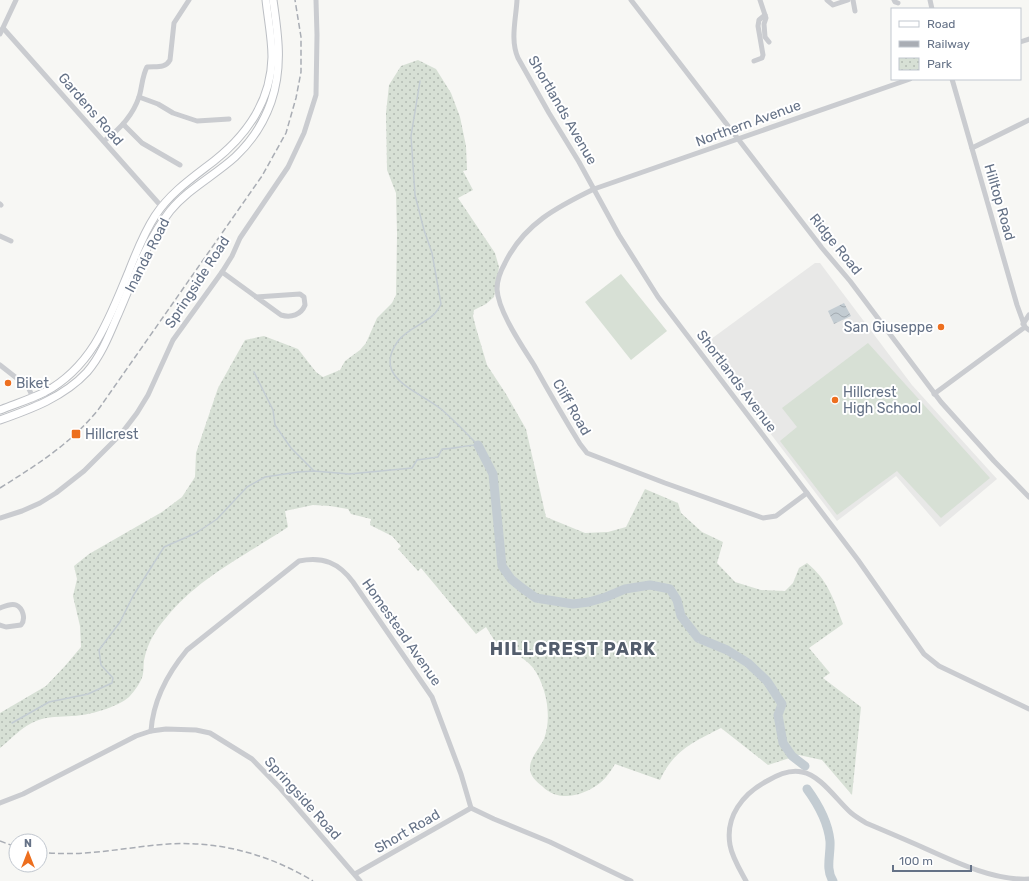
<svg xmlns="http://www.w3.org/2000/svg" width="1029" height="881" viewBox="0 0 1029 881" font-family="Rubik,sans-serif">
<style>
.built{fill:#e8e8e7}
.park{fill:url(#park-dots)}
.pitch{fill:#d7e0d5}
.water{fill:url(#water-waves)}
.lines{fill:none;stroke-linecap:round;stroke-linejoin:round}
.stream{stroke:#c3ccd2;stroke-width:1.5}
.river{stroke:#c3ccd2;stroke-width:9}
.secondary-casing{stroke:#bcbfc4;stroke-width:9}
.minor{stroke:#caccd0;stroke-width:5}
.secondary{stroke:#fff;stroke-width:7}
.rail{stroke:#a9adb4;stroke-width:1.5;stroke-dasharray:6 3;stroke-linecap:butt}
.poi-dot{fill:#ed6f1f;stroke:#fff;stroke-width:1.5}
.labels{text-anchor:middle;stroke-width:4;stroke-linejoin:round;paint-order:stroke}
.street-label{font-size:14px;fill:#657287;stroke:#fff}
.poi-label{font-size:14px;fill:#657287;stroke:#fff;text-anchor:start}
.district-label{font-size:18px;font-weight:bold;letter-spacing:1px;fill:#535d6c;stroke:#fff}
</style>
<defs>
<pattern id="park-dots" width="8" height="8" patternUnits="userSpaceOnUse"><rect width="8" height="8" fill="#d7e0d5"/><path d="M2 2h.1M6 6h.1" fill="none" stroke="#b2bab2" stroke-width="1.8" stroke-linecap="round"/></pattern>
<pattern id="water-waves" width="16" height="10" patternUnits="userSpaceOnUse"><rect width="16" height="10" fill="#c3ccd2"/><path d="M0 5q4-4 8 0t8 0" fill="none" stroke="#a2aab0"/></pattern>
</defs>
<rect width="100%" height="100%" fill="#f7f7f4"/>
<path class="built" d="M815,263H820L912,385L997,479L940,527L896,476L837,521L703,345Z"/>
<path class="park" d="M418,60L436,69L451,93L460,117L466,146L467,170L463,171L473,190L458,198L495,253L499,267L494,297L486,304L474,310L473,316L476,328L487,365L506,394L526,429L546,517L585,533L608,532L626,527L645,489L678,503L681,513L702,532L723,542L717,563L735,582L761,590L785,591L793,583L799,568L807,563C828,580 834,600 843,624L809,648L830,673L823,678L861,707L852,795L822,760L799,755L768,765L721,728C693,742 673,751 660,780L615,764C611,771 606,778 600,783C583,796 558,803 542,786C537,782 530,776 530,769C529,759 540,748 544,739C552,718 547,688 534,669C529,662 513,651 505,647L501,651L486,627L476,634L421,568L418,571L398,549L401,546L392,536L370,525L371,519L351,514L348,509L330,506L313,505L285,511L288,527C246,555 197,578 165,619C156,629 148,643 145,656C143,662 144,668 143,674C142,681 134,692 129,697C118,707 87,716 72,716C61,717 47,716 36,721C23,726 11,739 0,748V713L46,686L65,666L81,647L80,626L73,596L77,579L74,566L89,554L162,512L182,497L195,477L196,453L218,388L245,340L264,336L298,349L316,372L323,377L340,370L345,361L360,350L366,343L377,318L392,303L396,295L397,234L396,193L387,170L386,113L389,85L401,66Z"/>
<g class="pitch">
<path d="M621,274L667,331L631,360L585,302Z"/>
<path d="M868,343L990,478L941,518L897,471L837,515L780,441L797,427L782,408Z"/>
</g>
<path class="water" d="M844,303L851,316L834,324L828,311Z"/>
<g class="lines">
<g class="stream">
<path d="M420,81L411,136L415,195L424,230L432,253L441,304C433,323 410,325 398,341C371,378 419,391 441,409C454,420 466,433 478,445"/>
<path d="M254,372L273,410L275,425L291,448L314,471"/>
<path d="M12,723L49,702L88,694L112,683L113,678L101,665L99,650L120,622L133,596L164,547L196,533L217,519L247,487L265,477L298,472L314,471L349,474L412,468L417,460L438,457L442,449C454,449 466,445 478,445"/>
</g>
<g class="river">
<path d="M478,445L493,474L502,566L511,579L522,588L536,598L573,604L589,602L606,597L625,589L650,585L670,589L677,600L681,616L698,638L727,650L748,663L767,681L782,704L778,715L783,743L792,756L805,766"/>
<path d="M807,789C818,804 828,822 830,841C831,854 825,869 833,881"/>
</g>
<g class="secondary-casing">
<g id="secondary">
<path d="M0,410C15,404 31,399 45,392C93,366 109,319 129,271C136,253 144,233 155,216C170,193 192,178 214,161C247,135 271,100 272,57C272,38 268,19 266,0"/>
<path d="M0,420C31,409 64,397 87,372C100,357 108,338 116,319C132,283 145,243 170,211C188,189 214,176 235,157C251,142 264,122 271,102C283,68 278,34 273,0"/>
</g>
</g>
<g class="minor">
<path d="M517,0C516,19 510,40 518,58L549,113L579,162L619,235L658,297L858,560L924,654L939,666L1029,709"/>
<path d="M631,0L822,248L850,281L941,402L994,461L1029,497"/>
<path d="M760,0L766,18L764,24L765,37L769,42"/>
<path d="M827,0L833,5L848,0"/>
<path d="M853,0L855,11"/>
<path d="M894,0L895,2L898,3"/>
<path d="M930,0L932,9"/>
<path d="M3,28L161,206"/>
<path d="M0,34L16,0"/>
<path d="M1020,42L1029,39"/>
<path d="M754,61L762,58L763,55L758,26L759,20L765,15"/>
<path d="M952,79L1017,305L1025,327L1029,330"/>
<path d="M139,97L158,104L173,113L197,121L229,119"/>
<path d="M123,124L142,143L180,165"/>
<path d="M104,141C119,130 133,115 139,97C142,88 142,76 147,67C156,66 165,69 170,60L174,23L189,0"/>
<path d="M972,148L1029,120"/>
<path d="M0,204L1,205"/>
<path d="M0,236L11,241"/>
<path d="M222,272L281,315C291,318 301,315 305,305L304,297L300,294L256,297"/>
<path d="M1023,324L1029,315"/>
<path d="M0,365L28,387L37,406"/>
<path d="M934,394L1025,327"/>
<path d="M807,493L776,516L763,518L665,483L587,453L580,444C564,418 549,392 534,365C522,346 498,311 497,289C497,279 500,272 505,263C524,224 557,207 594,189L910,79"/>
<path d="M0,518L22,511L40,503L56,493L84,471L121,434L137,413L148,395L173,340L222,272L232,256L240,238L288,167L304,133L316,95L317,35L316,0"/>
<path d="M0,608C5,606 11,603 16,605C23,608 26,619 21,625L6,627L0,625"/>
<path d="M151,731C153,701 168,673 187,650L299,561C323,556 339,563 353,582L432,697L461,774L471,808L494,819L550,842L631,881"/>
<path d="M0,803L23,794L136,736L151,731L166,729L196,730L210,733L252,759L280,788L360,881"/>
<path d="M355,874L471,808"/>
<path d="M746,881C740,870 732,857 730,845C725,816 743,794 767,781C777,775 790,769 802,772C820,775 836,799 849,811C854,816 860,819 866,823C885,831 904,839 922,847C953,861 994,881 1029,879"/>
</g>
<use href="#secondary" class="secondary"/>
<g class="rail">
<path d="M0,488C38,464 69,445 98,410L262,176L286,133L296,98L301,72V37L295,0"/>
<path d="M0,841L16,847"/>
<path d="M40,852C79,857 117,849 156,845C212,839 265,852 313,881"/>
</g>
</g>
<g class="poi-dot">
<circle cx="941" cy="327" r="4"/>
<circle cx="8" cy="383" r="4"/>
<circle cx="835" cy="400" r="4"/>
<rect x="71" y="429" width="10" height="10" rx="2"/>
</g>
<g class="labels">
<g class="street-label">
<text transform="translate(91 109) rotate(49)" y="5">Gardens Road</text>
<text transform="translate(563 110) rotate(60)" y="5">Shortlands Avenue</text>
<text transform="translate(748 123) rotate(-20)" y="5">Northern Avenue</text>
<text transform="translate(1000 202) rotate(74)" y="5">Hilltop Road</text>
<text transform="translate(836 244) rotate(51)" y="5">Ridge Road</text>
<text transform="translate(147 255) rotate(-63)" y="5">Inanda Road</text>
<text transform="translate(197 282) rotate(-57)" y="5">Springside Road</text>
<text transform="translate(737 381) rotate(53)" y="5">Shortlands Avenue</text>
<text transform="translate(572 407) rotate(60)" y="5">Cliff Road</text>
<text transform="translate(402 632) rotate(55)" y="5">Homestead Avenue</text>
<text transform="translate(303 798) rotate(48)" y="5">Springside Road</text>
<text transform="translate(407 831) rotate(-30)" y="5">Short Road</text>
</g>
<g class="poi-label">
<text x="933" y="332" text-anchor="end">San Giuseppe</text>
<text x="16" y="388">Biket</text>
<text x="843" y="397">Hillcrest<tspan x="843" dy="16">High School</tspan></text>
<text x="85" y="439">Hillcrest</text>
</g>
<g class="district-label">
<text x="573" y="655">HILLCREST PARK</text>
</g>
</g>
<rect x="891" y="8" width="130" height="72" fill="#ffffff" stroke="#c1c7cf"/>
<rect x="899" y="21" width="20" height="6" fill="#ffffff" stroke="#c1c7cf"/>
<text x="927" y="28" font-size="12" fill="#657287">Road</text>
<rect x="899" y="41" width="20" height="6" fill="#a9adb4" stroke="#c1c7cf"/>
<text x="927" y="48" font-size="12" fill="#657287">Railway</text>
<rect x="899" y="58" width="20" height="12" fill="url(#park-dots)" stroke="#c1c7cf"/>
<text x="927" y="68" font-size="12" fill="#657287">Park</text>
<g transform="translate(28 853)"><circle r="19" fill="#ffffff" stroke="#c1c7cf"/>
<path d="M0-3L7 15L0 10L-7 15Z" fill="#ed6f1f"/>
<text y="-6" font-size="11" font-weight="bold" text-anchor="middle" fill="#657287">N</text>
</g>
<path d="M893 865v6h78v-6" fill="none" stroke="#657287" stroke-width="2"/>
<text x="899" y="865" font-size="12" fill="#657287" stroke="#ffffff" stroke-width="3" paint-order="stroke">100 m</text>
</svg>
